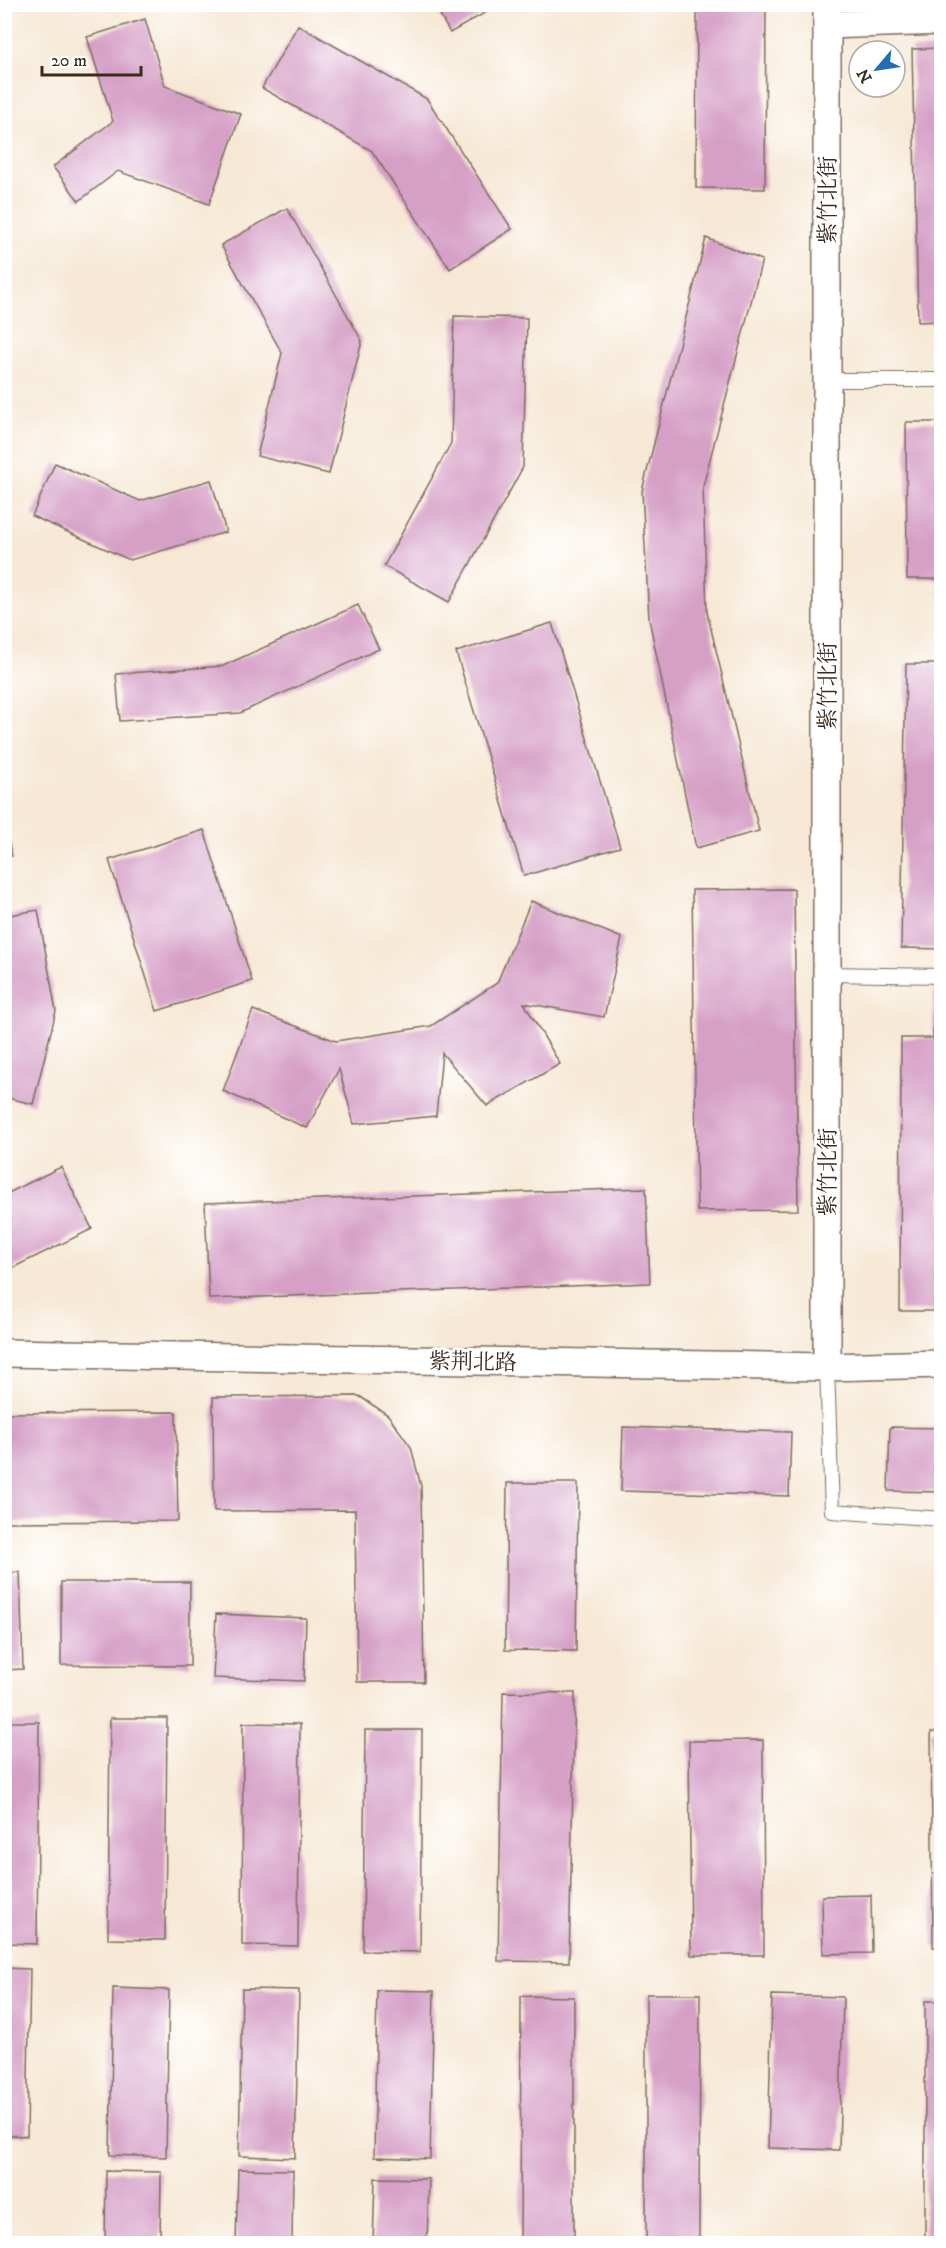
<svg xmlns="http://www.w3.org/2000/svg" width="946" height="2248" viewBox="0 0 946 2248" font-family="'IM FELL DW Pica','Noto Serif SC',serif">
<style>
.building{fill:#d59fc6}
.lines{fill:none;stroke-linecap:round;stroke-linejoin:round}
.service-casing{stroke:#7c6c5e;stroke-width:16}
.minor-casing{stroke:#7c6c5e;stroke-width:30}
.service{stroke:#fff;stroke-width:14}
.minor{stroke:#fff;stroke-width:27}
.labels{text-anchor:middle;stroke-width:6;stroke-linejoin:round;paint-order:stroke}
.street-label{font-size:22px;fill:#3b2a1e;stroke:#fff}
</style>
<rect width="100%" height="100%" fill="#fff"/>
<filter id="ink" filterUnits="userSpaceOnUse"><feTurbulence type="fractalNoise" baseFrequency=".0167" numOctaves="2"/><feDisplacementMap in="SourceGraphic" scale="12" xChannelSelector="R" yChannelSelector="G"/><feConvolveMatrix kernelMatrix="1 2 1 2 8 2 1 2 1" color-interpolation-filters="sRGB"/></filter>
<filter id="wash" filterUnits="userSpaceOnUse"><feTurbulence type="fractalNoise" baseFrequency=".008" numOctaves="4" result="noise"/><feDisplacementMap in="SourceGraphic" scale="24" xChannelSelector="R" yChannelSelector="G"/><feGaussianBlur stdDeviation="1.35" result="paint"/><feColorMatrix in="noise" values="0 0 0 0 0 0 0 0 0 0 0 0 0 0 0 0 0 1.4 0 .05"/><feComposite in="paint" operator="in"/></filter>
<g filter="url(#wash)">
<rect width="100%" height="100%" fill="#f6e8d4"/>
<g id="blocks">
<g class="building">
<path d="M434,4H500L450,33Z"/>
<path d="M697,4H766L765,189L696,188Z"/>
<path d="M145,19L165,86L241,114L209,204L118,171L79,201L53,167L113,121L87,37Z"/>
<path d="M298,25L427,99L512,229L450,269L372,151L262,88Z"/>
<path d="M942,48V321L918,322L912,49Z"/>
<path d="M287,208L362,341L329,474L257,456L282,353L221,245Z"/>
<path d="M706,238L762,260L703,486L707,612L759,831L696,848L649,619L642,491Z"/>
<path d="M454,316L527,318L523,467L449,602L384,566L451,443Z"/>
<path d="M906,422H942V596H939V579H907Z"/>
<path d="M55,463L140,501L211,480L226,532L130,560L32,516Z"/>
<path d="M358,605L379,649L240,713L120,721L116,674L223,666Z"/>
<path d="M552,623L620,847L524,876L456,652Z"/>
<path d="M906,664H942V949L901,948Z"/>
<path d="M4,824L12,856L4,858Z"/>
<path d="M204,830L252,981L157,1011L109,860Z"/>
<path d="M794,889L798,1210L697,1211L692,890Z"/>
<path d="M531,901L622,938L604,1017L524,1003L560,1064L487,1106L442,1053L436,1116L354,1124L339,1069L307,1128L223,1091L253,1010L336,1041L431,1026L497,983Z"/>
<path d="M38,910L56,1011L33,1104L4,1097V916Z"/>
<path d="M934,986H942V1311H900L901,1038H933Z"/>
<path d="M61,1167L92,1229L4,1272V1195Z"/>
<path d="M646,1188L650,1283L209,1299L205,1203Z"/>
<path d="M359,1396L388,1415L411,1447L421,1486L424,1682H357L355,1510L214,1511L213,1397Z"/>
<path d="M176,1412L178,1521L4,1522V1413Z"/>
<path d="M623,1427L791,1432L789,1496L621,1491Z"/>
<path d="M890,1427L942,1428V1492L888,1491Z"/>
<path d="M507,1483H578L576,1651L505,1650Z"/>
<path d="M20,1572L23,1669L4,1670V1573Z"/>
<path d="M61,1582H190V1666L61,1665Z"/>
<path d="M216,1614L306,1618L304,1681L213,1678Z"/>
<path d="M503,1692L575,1693L569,1962L498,1961Z"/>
<path d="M110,1718H167L165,1940L108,1939Z"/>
<path d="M4,1722H39L37,1944L4,1943Z"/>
<path d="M243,1723L300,1724L298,1946L242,1945Z"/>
<path d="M365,1730H422L420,1952L363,1951Z"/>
<path d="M931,1732H942V1947H933Z"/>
<path d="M763,1740L764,1955H691L689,1741Z"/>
<path d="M871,1895L872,1953L823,1954L822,1896Z"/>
<path d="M4,1968L30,1969L27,2136L4,2135Z"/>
<path d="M113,1988L169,1990L166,2157L110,2155Z"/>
<path d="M242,1989L299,1990L295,2158L239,2156Z"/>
<path d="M377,1990L434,1991L430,2159L374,2157Z"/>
<path d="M646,1994H700L699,2244H646Z"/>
<path d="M772,1995L843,1997L839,2150L768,2148Z"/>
<path d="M521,1996L574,1997V2244H520Z"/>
<rect x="925" y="2001" width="17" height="243"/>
<path d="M238,2169L293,2170L292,2244H236Z"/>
<path d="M106,2171L161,2172L160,2244H105Z"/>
<path d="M375,2178L429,2179L427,2244H373Z"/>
</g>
</g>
</g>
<g filter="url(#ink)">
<use href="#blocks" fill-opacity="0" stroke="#7c6c5e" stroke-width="1.5"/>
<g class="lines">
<g class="service-casing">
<g id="service">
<path d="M827,380H942"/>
<path d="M827,974L942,976"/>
<path d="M827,1367L832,1511L942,1519"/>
</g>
</g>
<g class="minor-casing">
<g id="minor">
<path d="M827,25L942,21"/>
<path d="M4,1353L827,1367L942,1364"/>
<path d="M827,1367V4"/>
</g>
</g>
<use href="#service" class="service"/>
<use href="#minor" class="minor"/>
</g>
</g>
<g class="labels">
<g class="street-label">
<text transform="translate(827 200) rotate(-90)" y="8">紫竹北街</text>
<text transform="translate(827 686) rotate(-90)" y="8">紫竹北街</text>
<text transform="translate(827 1172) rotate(-90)" y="8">紫竹北街</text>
<text transform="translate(473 1361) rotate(1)" y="8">紫荆北路</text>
</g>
</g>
<rect width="946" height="2248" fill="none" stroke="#fff" stroke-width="24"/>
<g transform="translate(877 69) rotate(241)"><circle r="28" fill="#ffffff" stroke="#b1aaa5" stroke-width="1.5"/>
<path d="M0-4.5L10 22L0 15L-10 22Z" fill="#1f6fb2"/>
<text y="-9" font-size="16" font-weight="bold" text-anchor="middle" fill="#3b2a1e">N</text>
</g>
<path d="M42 66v9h99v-9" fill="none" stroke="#3b2a1e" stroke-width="3"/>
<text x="51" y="66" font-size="18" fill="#3b2a1e" stroke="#ffffff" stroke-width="4.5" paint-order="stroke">20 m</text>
</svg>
